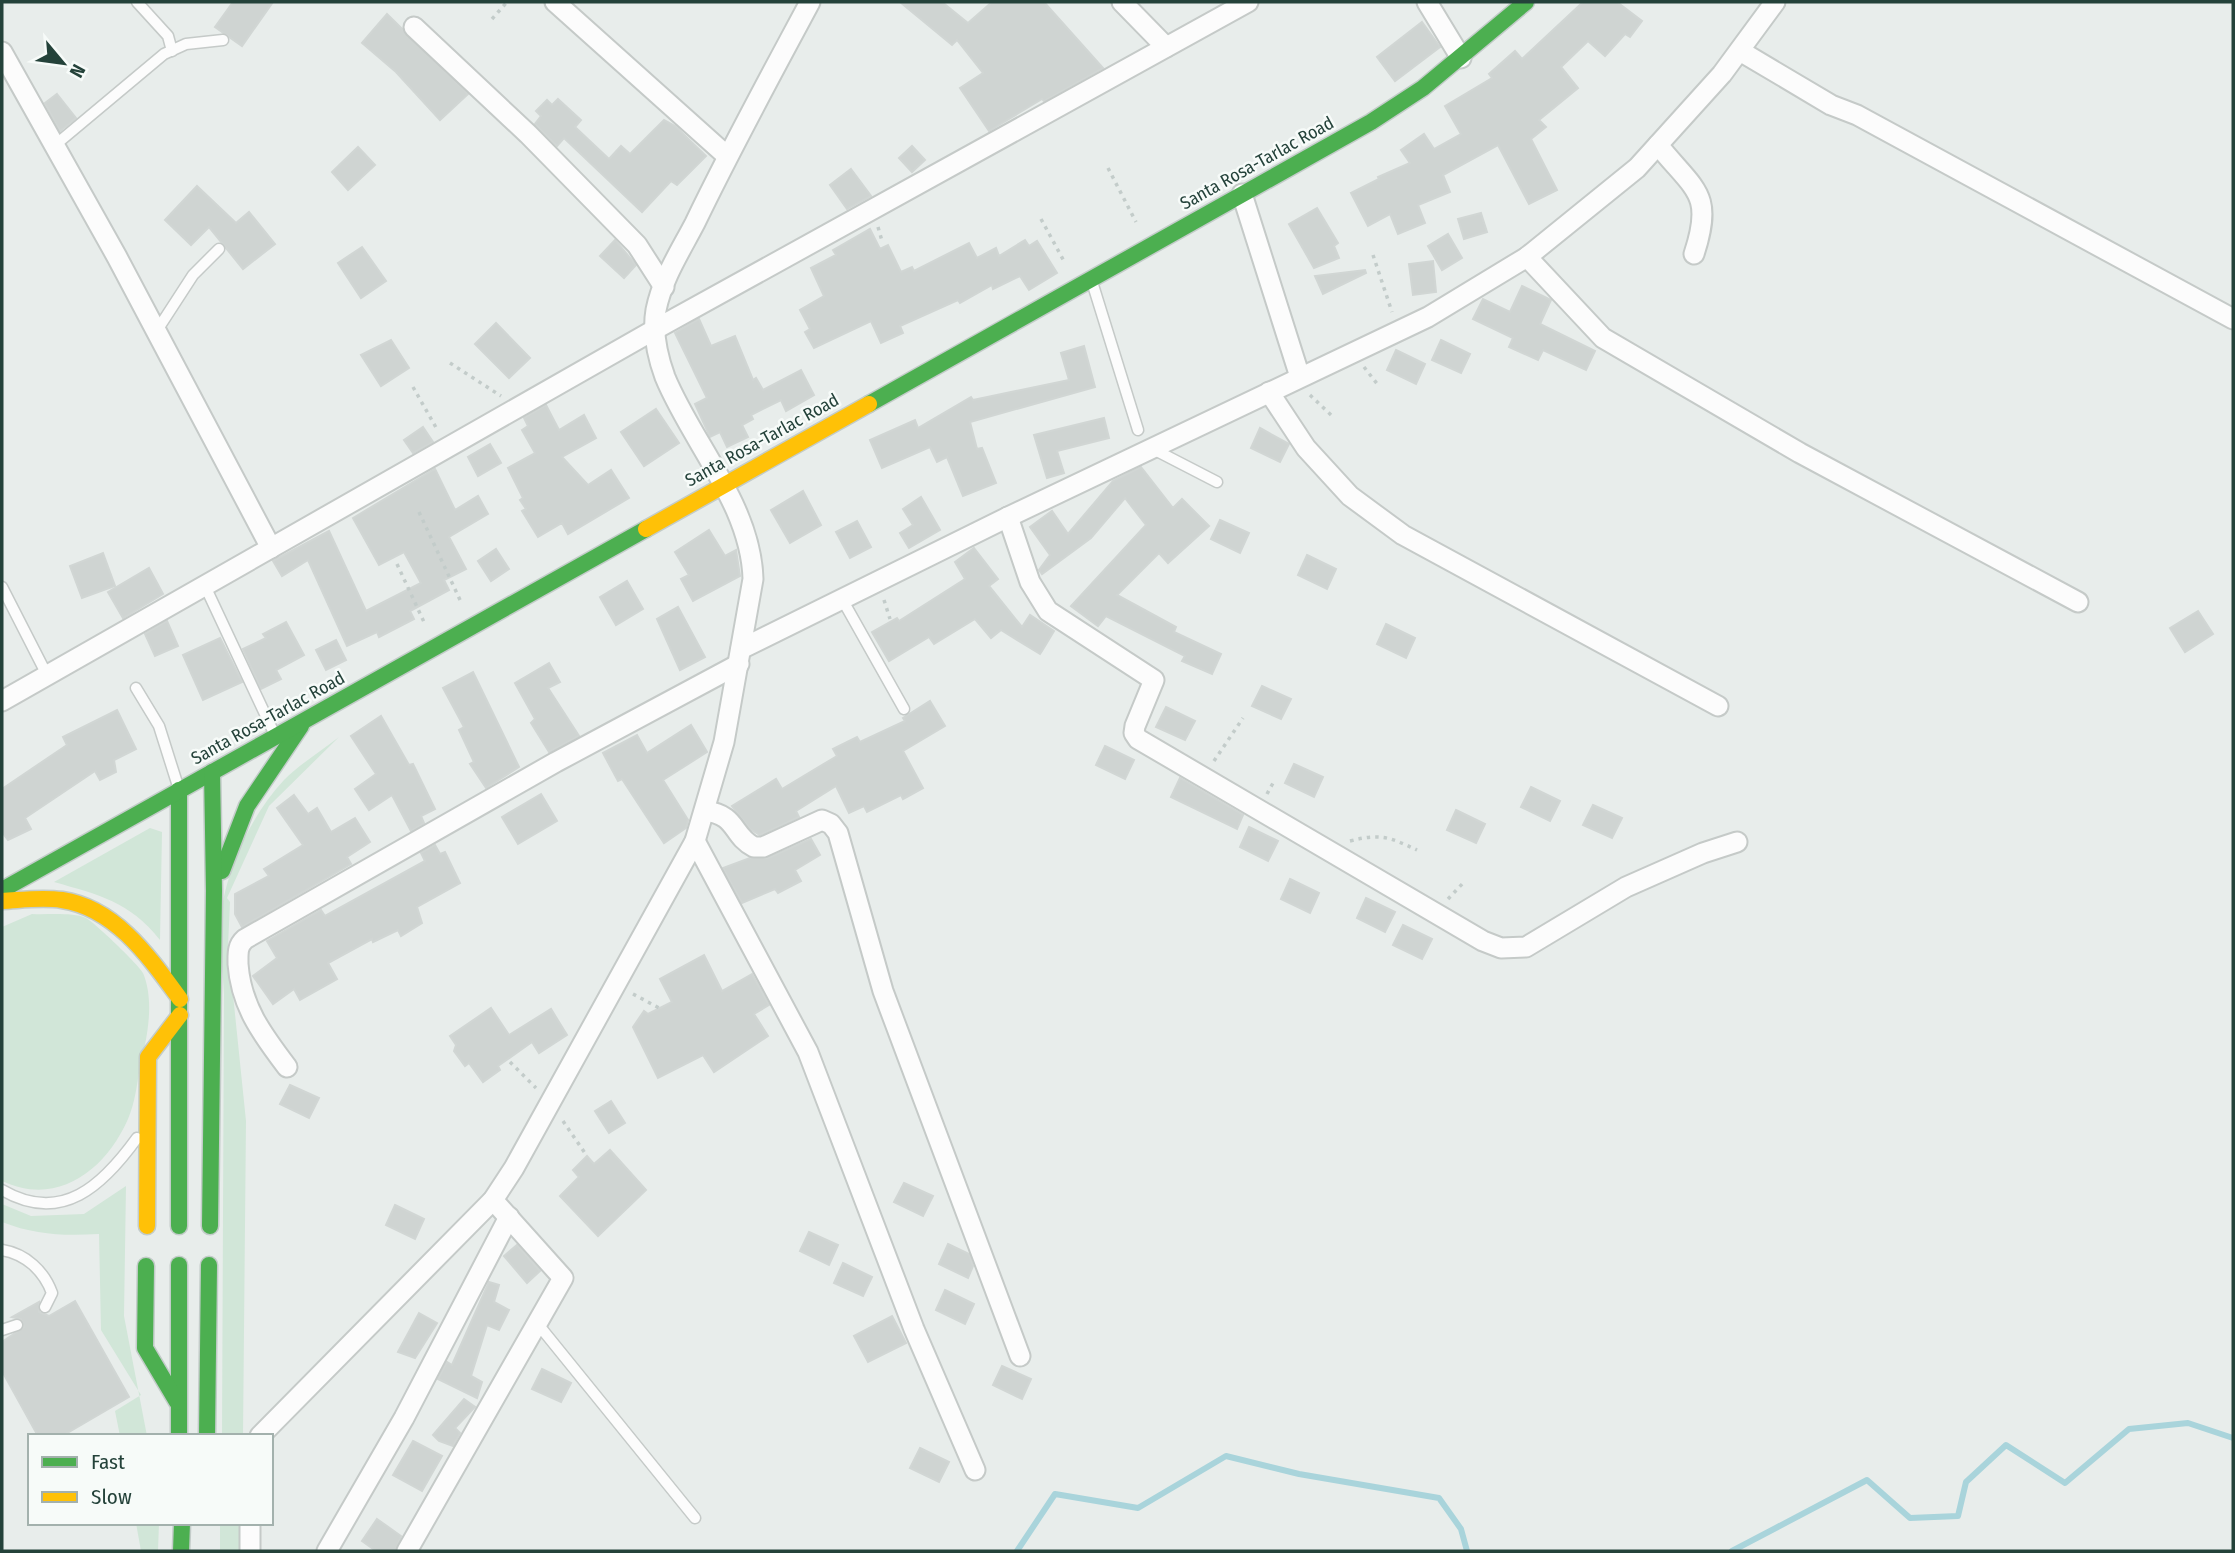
<svg xmlns="http://www.w3.org/2000/svg" width="2235" height="1553" viewBox="0 0 2235 1553" font-family="'Fira Sans Condensed',sans-serif">
<style>
.green{fill:#d1e6d8}
.lines{fill:none;stroke-linecap:round;stroke-linejoin:round}
.stream{stroke:#a9d4db;stroke-width:6}
.building{fill:#cfd4d2;stroke:#d1d6d4;stroke-width:2}
.lane-casing{stroke:#c5cac8;stroke-width:13}
.street-casing{stroke:#c5cac8;stroke-width:23}
.fast-casing{stroke:#c3ccc9;stroke-width:19}
.slow-casing{stroke:#c3ccc9;stroke-width:19}
.path{stroke:#c3ccca;stroke-width:3.5;stroke-dasharray:3.5 5;stroke-linecap:butt}
.lane{stroke:#fcfcfc;stroke-width:10}
.street{stroke:#fcfcfc;stroke-width:19}
.fast{stroke:#4caf50;stroke-width:16}
.slow{stroke:#ffc107;stroke-width:16}
.labels{text-anchor:middle;stroke-width:5;stroke-linejoin:round;paint-order:stroke}
.street-label{font-size:18px;fill:#24423a;stroke:#f7fbf9}
</style>
<rect width="100%" height="100%" fill="#e8edeb"/>
<g class="green">
<path d="M339,737L269,806L227,898L230,902L228,946L246,1121L243,1436H222L224,994C223,971 219,947 220,924C224,873 249,818 284,780C300,764 321,751 339,737Z"/>
<path d="M150,828L162,832L160,940C129,901 99,895 54,882Z"/>
<path d="M32,914C47,915 72,912 86,918C93,921 140,966 143,973C155,1002 147,1038 140,1067C137,1084 135,1103 128,1119C105,1171 57,1207 2,1181V927Z"/>
<path d="M126,1186L124,1316L147,1436H120L115,1411L141,1395L101,1330L99,1234C64,1236 35,1235 2,1222V1204L31,1216L84,1214Z"/>
<path d="M136,1523H159L158,1551H141Z"/>
<rect x="220" y="1523" width="22" height="28"/>
</g>
<g class="lines">
<g class="stream">
<path d="M1017,1551L1055,1494L1138,1508L1226,1456L1299,1474L1439,1498L1461,1529L1467,1551"/>
<path d="M1732,1551L1867,1480L1910,1518L1958,1516L1966,1482L2006,1445L2065,1483L2129,1429L2188,1423L2233,1438"/>
</g>
</g>
<g class="building">
<path d="M233,2H273L242,46L215,27Z"/>
<path d="M900,2H942L968,23L992,2H1044L1103,68L1044,101L1042,99L989,131L960,88L983,73L957,40L952,45Z"/>
<path d="M1583,2H1617L1642,21L1630,37L1625,34L1605,56L1588,41L1561,67L1578,88L1539,120L1546,127L1531,139L1557,190L1529,204L1498,145L1443,175L1450,192L1418,205L1425,223L1398,234L1390,214L1368,226L1351,193L1379,179L1378,177L1410,163L1401,150L1424,134L1434,149L1461,134L1445,106L1492,78L1489,74L1515,51L1522,59Z"/>
<path d="M387,14L468,94L440,120L396,72L362,43Z"/>
<path d="M1422,22L1440,47L1395,81L1377,57Z"/>
<path d="M57,94L76,118L60,131L45,103Z"/>
<path d="M558,99L581,120L575,127L609,159L621,146L630,154L664,120L675,126L706,156L677,185L671,181L642,212L564,138L557,146L535,124L541,116L536,111L547,100L552,105Z"/>
<path d="M912,146L925,160L912,172L899,158Z"/>
<path d="M358,147L375,165L348,190L332,172Z"/>
<path d="M851,169L871,196L847,209L830,185Z"/>
<path d="M197,186L236,223L249,212L275,244L243,269L209,227L191,245L165,220Z"/>
<path d="M1317,208L1338,243L1334,246L1339,258L1314,268L1289,224Z"/>
<path d="M1481,213L1487,232L1464,239L1458,219Z"/>
<path d="M870,229L880,249L888,245L901,272L912,267L914,271L969,243L977,258L996,248L999,256L1025,240L1029,246L1037,241L1057,273L1029,290L1020,276L993,289L992,285L960,303L958,300L900,326L903,333L881,343L871,321L814,348L805,332L810,329L800,310L824,296L811,268L836,255L833,250Z"/>
<path d="M1448,234L1462,258L1442,270L1428,246Z"/>
<path d="M615,240L636,265L624,278L600,256Z"/>
<path d="M362,247L386,281L361,298L338,263Z"/>
<path d="M1433,261L1436,292L1413,295L1409,264Z"/>
<path d="M1365,270L1366,273L1323,294L1315,276Z"/>
<path d="M1522,286L1551,300L1540,324L1595,351L1586,370L1543,350L1538,360L1509,347L1513,338L1473,319L1483,299L1510,312Z"/>
<path d="M699,319L711,346L735,336L753,380L756,378L763,390L801,370L814,395L786,411L781,400L751,415L753,419L742,425L748,437L727,447L720,432L710,437L695,404L707,398L675,333Z"/>
<path d="M496,323L530,358L509,378L475,344Z"/>
<path d="M391,340L409,368L381,386L361,355Z"/>
<path d="M1441,340L1470,354L1461,373L1432,360Z"/>
<path d="M1084,346L1095,387L970,422L977,449L982,448L996,483L963,496L947,457L937,462L930,447L882,468L870,440L915,420L918,428L971,397L973,400L1069,380L1061,353Z"/>
<path d="M1396,350L1425,364L1416,384L1387,370Z"/>
<path d="M546,405L559,430L584,415L596,438L562,457L588,485L611,470L629,498L568,534L562,523L538,537L522,511L526,509L520,500L523,498L508,468L535,453L522,430L528,426L524,418Z"/>
<path d="M656,409L679,443L644,466L621,432Z"/>
<path d="M1104,418L1109,438L1057,451L1064,473L1047,478L1034,435Z"/>
<path d="M423,427L433,442L413,453L404,440Z"/>
<path d="M1260,428L1289,444L1280,462L1251,448Z"/>
<path d="M490,444L501,463L478,476L468,457Z"/>
<path d="M1141,467L1173,508L1182,499L1209,526L1168,563L1159,553L1117,595L1176,627L1174,632L1221,654L1212,674L1182,661L1185,656L1106,616L1098,626L1071,606L1146,525L1125,498L1091,538L1042,574L1039,570L1050,555L1030,527L1052,511L1068,534L1113,481Z"/>
<path d="M435,469L455,510L478,496L488,514L449,537L466,569L444,580L449,590L410,611L414,619L379,637L377,632L347,646L308,560L282,576L273,561L329,531L366,611L421,583L404,552L379,565L353,518Z"/>
<path d="M803,491L821,525L790,543L771,510Z"/>
<path d="M921,497L940,530L909,548L900,533L913,525L903,509Z"/>
<path d="M1220,520L1249,533L1240,553L1211,539Z"/>
<path d="M857,521L871,547L850,558L836,532Z"/>
<path d="M709,530L725,556L736,550L740,576L693,601L681,579L689,575L675,552Z"/>
<path d="M974,548L998,579L989,586L1022,627L1030,615L1054,631L1042,651L1040,654L1001,630L991,638L975,619L934,644L929,637L889,661L872,632L897,618L899,621L965,579L955,562Z"/>
<path d="M496,549L509,569L491,581L478,561Z"/>
<path d="M103,553L115,586L82,598L70,566Z"/>
<path d="M1307,555L1336,569L1327,589L1298,575Z"/>
<path d="M149,568L163,594L123,618L108,592Z"/>
<path d="M627,581L643,609L616,625L600,597Z"/>
<path d="M678,607L705,657L680,670L657,619Z"/>
<path d="M2198,611L2213,634L2185,652L2170,628Z"/>
<path d="M167,621L178,646L155,656L145,634Z"/>
<path d="M286,622L304,655L276,670L281,679L261,689L243,649L266,638L263,634Z"/>
<path d="M1386,624L1415,638L1406,658L1377,644Z"/>
<path d="M220,638L242,682L203,700L183,655Z"/>
<path d="M336,640L346,660L326,670L316,650Z"/>
<path d="M549,663L560,682L548,688L579,736L549,752L531,723L535,719L515,683Z"/>
<path d="M473,672L519,767L486,788L470,764L474,762L459,730L464,727L443,688Z"/>
<path d="M1262,686L1291,699L1281,719L1252,706Z"/>
<path d="M930,701L945,726L903,751L923,788L903,799L901,795L867,812L864,806L849,813L836,786L796,811L799,817L760,835L750,829L732,806L776,779L782,789L837,756L833,749L857,737L860,742L905,721L903,718Z"/>
<path d="M1166,707L1195,721L1185,740L1156,727Z"/>
<path d="M117,710L136,749L114,760L116,772L100,780L95,771L25,818L31,829L8,840L2,832V789L67,745L63,737Z"/>
<path d="M381,716L409,765L413,764L435,809L421,816L424,823L411,831L392,795L369,810L355,789L376,774L351,736Z"/>
<path d="M691,725L707,752L663,780L688,820L686,828L664,843L622,779L618,781L603,753L637,735L647,753Z"/>
<path d="M1105,746L1134,760L1125,779L1096,765Z"/>
<path d="M1294,764L1323,777L1314,797L1285,783Z"/>
<path d="M1180,778L1243,815L1237,829L1171,797Z"/>
<path d="M1531,787L1560,801L1550,821L1521,807Z"/>
<path d="M541,794L557,821L518,844L502,817Z"/>
<path d="M294,795L308,814L317,808L331,832L355,818L370,842L347,857L351,864L242,927L235,914V894L269,876L264,869L303,845L277,808Z"/>
<path d="M1593,805L1622,818L1612,838L1583,825Z"/>
<path d="M1456,810L1485,824L1476,843L1447,830Z"/>
<path d="M1249,827L1278,841L1268,861L1240,847Z"/>
<path d="M811,839L820,855L795,870L801,881L778,893L775,889L742,903L723,868L750,858H768Z"/>
<path d="M435,845L440,854L445,852L460,883L417,907L422,923L401,936L398,930L373,942L372,939L328,963L337,979L300,1000L294,989L273,1004L253,976L277,958L267,941L321,910L325,916L425,861L421,853Z"/>
<path d="M1290,879L1319,893L1310,913L1281,899Z"/>
<path d="M1366,898L1395,912L1385,932L1357,918Z"/>
<path d="M1403,925L1432,939L1422,959L1393,945Z"/>
<path d="M704,955L722,991L752,974L769,1005L754,1014L768,1036L714,1072L703,1055L658,1078L633,1027L644,1011L648,1014L672,1002L660,979Z"/>
<path d="M491,1008L509,1035L551,1009L567,1035L539,1053L532,1042L498,1066L500,1070L483,1082L469,1063L465,1066L454,1051L456,1045L450,1036Z"/>
<path d="M290,1085L319,1098L309,1118L280,1104Z"/>
<path d="M611,1101L625,1123L609,1133L595,1111Z"/>
<path d="M610,1150L646,1190L598,1236L560,1196L579,1177L573,1170L587,1156L594,1164Z"/>
<path d="M904,1183L933,1196L923,1216L894,1202Z"/>
<path d="M395,1205L424,1219L415,1239L386,1225Z"/>
<path d="M809,1232L838,1245L829,1265L800,1251Z"/>
<path d="M948,1244L969,1254L973,1266L968,1278L939,1264Z"/>
<path d="M517,1245L540,1271L527,1283L504,1256Z"/>
<path d="M843,1263L872,1277L863,1296L834,1283Z"/>
<path d="M489,1282L499,1285L494,1302L509,1310L499,1330L487,1325L471,1376L482,1382L477,1398L438,1379L447,1362L452,1365Z"/>
<path d="M945,1290L974,1304L965,1324L936,1310Z"/>
<path d="M75,1301L129,1397L62,1436H38L2,1371V1342L24,1327L21,1319L12,1317L39,1302V1312L49,1316Z"/>
<path d="M419,1313L437,1323L415,1358L398,1352Z"/>
<path d="M892,1316L906,1343L868,1362L854,1336Z"/>
<path d="M1002,1366L1031,1379L1022,1399L993,1385Z"/>
<path d="M542,1369L571,1383L561,1402L532,1389Z"/>
<path d="M464,1399L475,1407L455,1428L460,1433L453,1446L439,1441L433,1435Z"/>
<path d="M413,1441L442,1456L422,1491L393,1475Z"/>
<path d="M920,1448L949,1462L939,1482L910,1468Z"/>
<path d="M377,1519L401,1536L395,1551H376L362,1541Z"/>
</g>
<g class="lines">
<g class="lane-casing">
<g id="lane">
<path d="M137,2L168,36L172,51"/>
<path d="M54,146L164,54L186,44L223,40"/>
<path d="M1093,285L1138,430"/>
<path d="M156,332L193,275L219,249"/>
<path d="M1153,449L1217,482"/>
<path d="M205,586L273,731"/>
<path d="M2,587L47,675"/>
<path d="M842,599L904,709"/>
<path d="M136,688L159,726L177,783"/>
<path d="M2,1190C62,1225 103,1185 137,1138"/>
<path d="M2,1250C26,1254 44,1271 52,1293L45,1307"/>
<path d="M537,1323L695,1518"/>
<path d="M2,1330L17,1325"/>
</g>
</g>
<g class="street-casing">
<g id="street">
<path d="M555,2L727,156"/>
<path d="M1122,2L1166,47"/>
<path d="M1427,2L1461,58"/>
<path d="M414,27L528,134L637,245L664,287"/>
<path d="M1740,51L1831,105L1857,115L2233,319"/>
<path d="M2,52L117,257L271,548"/>
<path d="M1658,145C1695,191 1714,193 1694,254"/>
<path d="M1242,194L1300,377"/>
<path d="M1527,257L1603,338L1800,453L2078,602"/>
<path d="M1269,392L1306,448L1350,496L1403,535L1718,706"/>
<path d="M1008,517L1030,582L1048,611L1154,680L1135,726L1134,733L1138,739L1483,941L1501,948L1526,947L1626,887L1703,853L1737,842"/>
<path d="M741,649L1008,517L1428,317L1527,257L1637,168L1722,74L1775,2"/>
<path d="M2,701L654,330L1248,2"/>
<path d="M705,811C738,815 731,835 754,847H763L822,820L831,824L838,833L883,991L1020,1356"/>
<path d="M695,841L808,1052L914,1329L975,1470"/>
<path d="M287,1067C262,1034 241,1006 238,964C238,954 237,946 245,939L556,762L739,664"/>
<path d="M260,1436L493,1200L514,1168L695,841L724,742L753,579C751,505 692,443 665,377C657,355 652,333 656,310C662,279 681,250 695,223C731,148 771,75 810,2"/>
<path d="M250,1523V1551"/>
<path d="M327,1551L404,1418L509,1217"/>
<path d="M407,1551L563,1278L493,1200"/>
</g>
</g>
<g class="fast-casing">
<g id="fast">
<path d="M869,404L1371,122L1423,88L1526,2"/>
<path d="M179,790V1226"/>
<path d="M222,871L247,806L301,726"/>
<path d="M2,890L646,529"/>
<path d="M210,1226L214,891L212,772"/>
<path d="M179,1265V1436"/>
<path d="M146,1266L145,1348L177,1402"/>
<path d="M207,1436L209,1265"/>
<path d="M181,1551L182,1523"/>
</g>
</g>
<g class="slow-casing">
<g id="slow">
<path d="M646,529L869,404"/>
<path d="M2,901C22,900 42,897 62,900C116,908 150,958 180,999"/>
<path d="M147,1226L148,1057L180,1015"/>
</g>
</g>
<g class="path">
<path d="M492,19L507,2"/>
<path d="M1108,168L1136,222"/>
<path d="M1041,219L1065,263"/>
<path d="M878,227L882,241"/>
<path d="M1373,255L1392,312"/>
<path d="M450,363L501,396"/>
<path d="M1364,367L1378,385"/>
<path d="M413,387L438,431"/>
<path d="M1310,395L1331,415"/>
<path d="M419,512L461,602"/>
<path d="M397,564L424,622"/>
<path d="M884,600L890,619"/>
<path d="M1214,761L1243,718"/>
<path d="M1267,794L1273,783"/>
<path d="M1350,841C1381,833 1389,837 1417,850"/>
<path d="M1448,899L1465,881"/>
<path d="M633,994L661,1009"/>
<path d="M510,1062L536,1088"/>
<path d="M563,1121L587,1156"/>
</g>
<use href="#lane" class="lane"/>
<use href="#street" class="street"/>
<use href="#fast" class="fast"/>
<use href="#slow" class="slow"/>
</g>
<g class="labels">
<g class="street-label">
<text transform="translate(1257 163) rotate(-29)" y="6">Santa Rosa-Tarlac Road</text>
<text transform="translate(762 440) rotate(-29)" y="6">Santa Rosa-Tarlac Road</text>
<text transform="translate(268 718) rotate(-29)" y="6">Santa Rosa-Tarlac Road</text>
</g>
</g>
<rect width="2235" height="1553" fill="none" stroke="#24423a" stroke-width="7"/>
<rect x="28" y="1434" width="245" height="91" fill="#f7fbf9" stroke="#a3b1ad" stroke-width="2"/>
<rect x="42" y="1457" width="35" height="10" fill="#4caf50" stroke="#a3b1ad" stroke-width="2"/>
<text x="91" y="1469" font-size="21" fill="#24423a">Fast</text>
<rect x="42" y="1492" width="35" height="10" fill="#ffc107" stroke="#a3b1ad" stroke-width="2"/>
<text x="91" y="1504" font-size="21" fill="#24423a">Slow</text>
<g transform="translate(63 63) rotate(119)" stroke="#f7fbf9" stroke-width="5" paint-order="stroke">
<path d="M0-5L12 26L0 18L-12 26Z" fill="#24423a"/>
<text y="-10" font-size="19" font-weight="bold" text-anchor="middle" fill="#24423a">N</text>
</g>
</svg>
